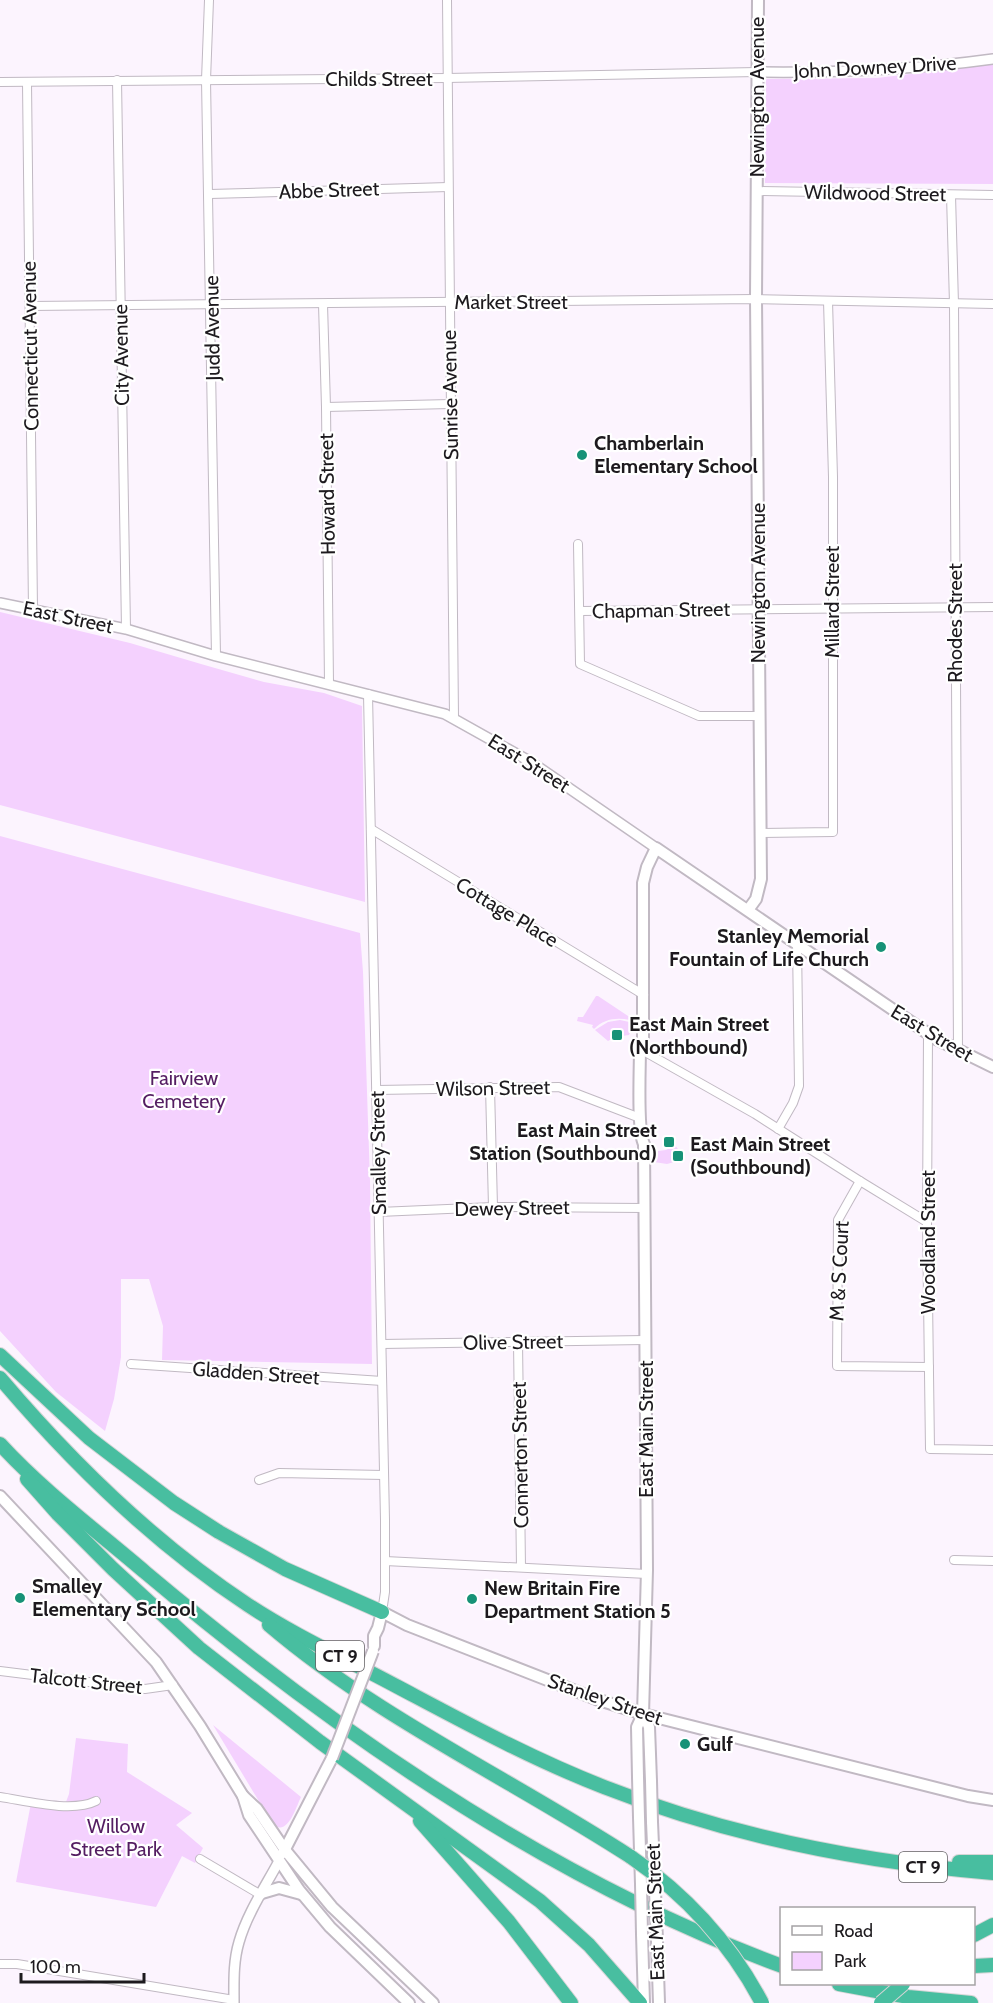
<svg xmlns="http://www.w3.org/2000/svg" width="993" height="2003" viewBox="0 0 993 2003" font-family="Cabin,sans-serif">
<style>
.green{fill:#f4d1fe}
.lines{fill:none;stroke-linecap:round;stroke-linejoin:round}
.minor-casing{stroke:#c1b9c3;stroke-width:10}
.tertiary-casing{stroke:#c1b9c3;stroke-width:12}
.secondary-casing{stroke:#c1b9c3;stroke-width:14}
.motorway-casing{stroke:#d6d6d6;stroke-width:16}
.minor{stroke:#fff;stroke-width:8}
.tertiary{stroke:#fff;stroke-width:9}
.secondary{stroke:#fff;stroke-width:10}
.motorway{stroke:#48bea0;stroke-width:14}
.secondary-bridge-casing{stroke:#c1b9c3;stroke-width:14;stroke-linecap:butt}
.motorway-bridge-casing{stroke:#d6d6d6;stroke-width:16;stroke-linecap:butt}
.secondary-bridge{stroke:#fff;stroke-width:10}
.motorway-bridge{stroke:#48bea0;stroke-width:14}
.poi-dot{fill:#179277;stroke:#fff;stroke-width:2}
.labels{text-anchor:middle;stroke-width:4.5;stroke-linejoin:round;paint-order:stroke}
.shield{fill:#fff;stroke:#615f62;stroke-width:1.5}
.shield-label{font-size:18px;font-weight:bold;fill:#1d1a1e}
.street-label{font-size:20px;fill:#1d1a1e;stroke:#fff}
.poi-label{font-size:20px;font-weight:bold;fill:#1d1a1e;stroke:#fff;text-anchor:start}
.park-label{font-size:20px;fill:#541d62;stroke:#fff}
</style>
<rect width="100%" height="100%" fill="#fcf4fe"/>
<g class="green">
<path d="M993,64V184L765,183L766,79L877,78Z"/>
<path d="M0,612L130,643L201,664L264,682L324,693L362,706L365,902L0,805Z"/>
<path d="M0,836L360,933L363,972L370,1181L372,1364L162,1360L163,1326L149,1279H121V1357L114,1399L105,1431L56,1392L0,1331Z"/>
<path d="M596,996H598L631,1018L630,1020C616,1017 604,1019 594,1029L592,1027L593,1025L577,1021L578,1017H583Z"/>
<path d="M620,1020L634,1023L629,1035L615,1037L608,1041L595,1030L608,1022Z"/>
<path d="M675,1145L685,1159L667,1164L654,1162L658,1151L666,1150Z"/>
<path d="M213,1725L301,1797C296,1807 287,1839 272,1823Z"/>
<path d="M76,1738L128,1744L127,1772L192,1813L176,1825L203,1848L195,1863L182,1856L156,1907L16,1882L31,1803L64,1807L69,1794Z"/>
</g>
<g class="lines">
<g class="minor-casing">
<g id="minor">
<path d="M209,0L206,80L216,656"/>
<path d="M447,0L454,718"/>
<path d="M117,80L126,629"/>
<path d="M0,82L447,78L757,72"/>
<path d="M27,83L33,610"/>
<path d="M756,191L993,195"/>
<path d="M210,194L448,187"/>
<path d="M951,195L954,304L958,1051"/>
<path d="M323,304L326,407L329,684"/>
<path d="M30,306L756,299L993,304"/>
<path d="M326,407L450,404"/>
<path d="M578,544L580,664L699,716H759"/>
<path d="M580,611L993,607"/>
<path d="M368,694L385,1520V1592L382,1612"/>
<path d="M371,829L644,995"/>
<path d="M761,833L833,832V477L828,301"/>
<path d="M928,1034L927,1222L930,1449L993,1450"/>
<path d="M647,1053L755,1114L860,1181L927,1222"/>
<path d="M490,1087L493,1207"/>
<path d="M377,1090L559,1087L640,1118"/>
<path d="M778,1129L793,1103L799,1086L797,944"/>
<path d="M860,1181L838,1220L837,1366L929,1367"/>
<path d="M379,1212L493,1207L644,1208"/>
<path d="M518,1342L521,1567"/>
<path d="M382,1344L645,1340"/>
<path d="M131,1364L382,1381"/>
<path d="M259,1480L279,1473L384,1475"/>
<path d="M954,1560L993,1561"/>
<path d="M385,1561L647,1574"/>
<path d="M0,1671L145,1689L173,1685"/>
<path d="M0,1797C27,1801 72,1813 96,1801"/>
<path d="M200,1859L261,1895"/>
<path d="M0,1964H17L234,2000"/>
</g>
</g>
<g class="tertiary-casing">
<g id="tertiary">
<path d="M757,72C836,73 914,70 993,59"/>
<path d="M0,603L126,629L216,656L445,714L531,762L656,848"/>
<path d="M234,2003C234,1983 233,1962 239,1942C247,1914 265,1887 279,1861"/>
</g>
</g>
<g class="secondary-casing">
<g id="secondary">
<path d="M748,910L756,899L761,879L756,299L758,0"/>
<path d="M0,1496L156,1662L200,1726L243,1796L249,1815L299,1890L330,1927L409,2003"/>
<path d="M374,1646V1636L378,1628L382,1612L407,1625L596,1699L643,1714L968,1796L993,1800"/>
<path d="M643,1714L649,1727L651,1781"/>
<path d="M638,1777L637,1727L643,1714L647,1570L644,1144C637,1132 640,1067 640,1049L643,1039V883L647,867L656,848L936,1039L993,1067"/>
<path d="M243,1796L257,1809L285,1850L332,1907L433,2003"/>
<path d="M639,1817L641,1884"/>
<path d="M652,1822L655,1891"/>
<path d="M283,1853L332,1758"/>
<path d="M262,1893L279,1888L301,1894"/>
<path d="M642,1934L644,2003"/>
<path d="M657,1941L659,2003"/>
</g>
</g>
<g class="motorway-casing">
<g id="motorway">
<path d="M0,1355L89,1438L174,1503L219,1532L285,1569L382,1612"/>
<path d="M0,1378C72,1463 154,1543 248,1605C295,1636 348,1660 398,1687C466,1723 532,1759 604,1787C729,1836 859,1862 993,1873"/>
<path d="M0,1444C43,1491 97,1531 146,1573C333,1730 551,1881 782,1966"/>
<path d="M27,1479L58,1514L113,1569L199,1648L320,1742L540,1901L589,1945L640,2003"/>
<path d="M269,1625C378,1718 511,1779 631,1857"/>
<path d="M420,1821L509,1922L571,2003"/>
<path d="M959,1862H993"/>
<path d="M974,1935L993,1925"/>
<path d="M974,1966L993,1965"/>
<path d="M839,1984L908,1997L971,2003"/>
</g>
</g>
<use href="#minor" class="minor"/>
<use href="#tertiary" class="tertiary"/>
<use href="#secondary" class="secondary"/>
<use href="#motorway" class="motorway"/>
<g class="secondary-bridge-casing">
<g id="secondary-bridge">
<path d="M332,1758L373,1651"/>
<path d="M638,1777L639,1817"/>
<path d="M651,1781L652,1822"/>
<path d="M641,1884L642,1934"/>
<path d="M655,1891L657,1941"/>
</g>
</g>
<g class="motorway-bridge-casing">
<g id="motorway-bridge">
<path d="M631,1857C686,1895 731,1944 762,2003"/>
<path d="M881,2003L903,1984"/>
</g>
</g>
<use href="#secondary-bridge" class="secondary-bridge"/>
<use href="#motorway-bridge" class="motorway-bridge"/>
</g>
<g class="poi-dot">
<circle cx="582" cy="455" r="6"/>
<circle cx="881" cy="947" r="6"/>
<rect x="611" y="1029" width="12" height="12" rx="3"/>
<rect x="663" y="1136" width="12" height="12" rx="3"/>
<rect x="672" y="1150" width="12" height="12" rx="3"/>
<circle cx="20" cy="1598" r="6"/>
<circle cx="472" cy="1599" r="6"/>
<circle cx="685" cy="1744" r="6"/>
</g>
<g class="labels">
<g class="shield">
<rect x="316" y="1641" width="48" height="30" rx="4.5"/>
<rect x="899" y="1852" width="48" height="30" rx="4.5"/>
</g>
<g class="shield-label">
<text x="340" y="1662">CT 9</text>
<text x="923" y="1873">CT 9</text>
</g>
<g class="street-label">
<text transform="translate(875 67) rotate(-3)" y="7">John Downey Drive</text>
<text x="379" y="86">Childs Street</text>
<text transform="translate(757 97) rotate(-90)" y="7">Newington Avenue</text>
<text transform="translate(329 190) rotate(-2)" y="7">Abbe Street</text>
<text transform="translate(875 193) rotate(1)" y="7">Wildwood Street</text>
<text x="511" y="309">Market Street</text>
<text transform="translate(212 328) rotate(-91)" y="7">Judd Avenue</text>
<text transform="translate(30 346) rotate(-91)" y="7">Connecticut Avenue</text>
<text transform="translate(121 355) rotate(-91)" y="7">City Avenue</text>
<text transform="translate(450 395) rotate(-91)" y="7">Sunrise Avenue</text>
<text transform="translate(327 494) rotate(-91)" y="7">Howard Street</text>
<text transform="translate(758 583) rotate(-90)" y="7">Newington Avenue</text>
<text transform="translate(832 602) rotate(-90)" y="7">Millard Street</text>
<text transform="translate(661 610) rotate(-1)" y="7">Chapman Street</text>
<text transform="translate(68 617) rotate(12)" y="7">East Street</text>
<text transform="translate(955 623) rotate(-90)" y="7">Rhodes Street</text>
<text transform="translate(529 763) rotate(32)" y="7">East Street</text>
<text transform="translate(507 912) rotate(31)" y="7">Cottage Place</text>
<text transform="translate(932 1033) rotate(31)" y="7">East Street</text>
<text transform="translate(493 1088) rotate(-1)" y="7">Wilson Street</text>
<text transform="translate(378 1153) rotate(-91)" y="7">Smalley Street</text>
<text transform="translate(512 1208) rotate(-1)" y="7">Dewey Street</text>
<text transform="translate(928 1242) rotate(-90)" y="7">Woodland Street</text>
<text transform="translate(839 1271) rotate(-87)" y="7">M &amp; S Court</text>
<text transform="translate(513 1342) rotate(-1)" y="7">Olive Street</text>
<text transform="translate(256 1373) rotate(4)" y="7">Gladden Street</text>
<text transform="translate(646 1429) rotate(-90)" y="7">East Main Street</text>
<text transform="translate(520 1455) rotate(-91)" y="7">Connerton Street</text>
<text transform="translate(86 1681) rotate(6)" y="7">Talcott Street</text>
<text transform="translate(605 1699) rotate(19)" y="7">Stanley Street</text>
<text transform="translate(655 1912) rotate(-92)" y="7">East Main Street</text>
</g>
<g class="poi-label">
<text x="594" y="450">Chamberlain<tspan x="594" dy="23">Elementary School</tspan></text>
<text x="869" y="943" text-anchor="end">Stanley Memorial<tspan x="869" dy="23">Fountain of Life Church</tspan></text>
<text x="629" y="1031">East Main Street<tspan x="629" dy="23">(Northbound)</tspan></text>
<text x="657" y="1137" text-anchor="end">East Main Street<tspan x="657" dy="23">Station (Southbound)</tspan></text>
<text x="690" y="1151">East Main Street<tspan x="690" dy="23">(Southbound)</tspan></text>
<text x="32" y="1593">Smalley<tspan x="32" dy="23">Elementary School</tspan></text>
<text x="484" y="1595">New Britain Fire<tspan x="484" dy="23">Department Station 5</tspan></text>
<text x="697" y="1751">Gulf</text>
</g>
<g class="park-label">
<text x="184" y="1085">Fairview<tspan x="184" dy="23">Cemetery</tspan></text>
<text x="116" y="1833">Willow<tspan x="116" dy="23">Street Park</tspan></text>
</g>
</g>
<rect x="780" y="1907" width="195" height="78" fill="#ffffff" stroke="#a5a3a5" stroke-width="1.5"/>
<rect x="792" y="1926" width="30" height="9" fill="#ffffff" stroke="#a5a3a5" stroke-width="1.5"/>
<text x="834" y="1937" font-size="18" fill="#1d1a1e">Road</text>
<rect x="792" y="1952" width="30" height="18" fill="#f4d1fe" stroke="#a5a3a5" stroke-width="1.5"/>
<text x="834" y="1967" font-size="18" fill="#1d1a1e">Park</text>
<path d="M21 1973v9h123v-9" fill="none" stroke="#1d1a1e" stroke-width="3"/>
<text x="30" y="1973" font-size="18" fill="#1d1a1e" stroke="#ffffff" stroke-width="4.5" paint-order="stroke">100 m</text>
</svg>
